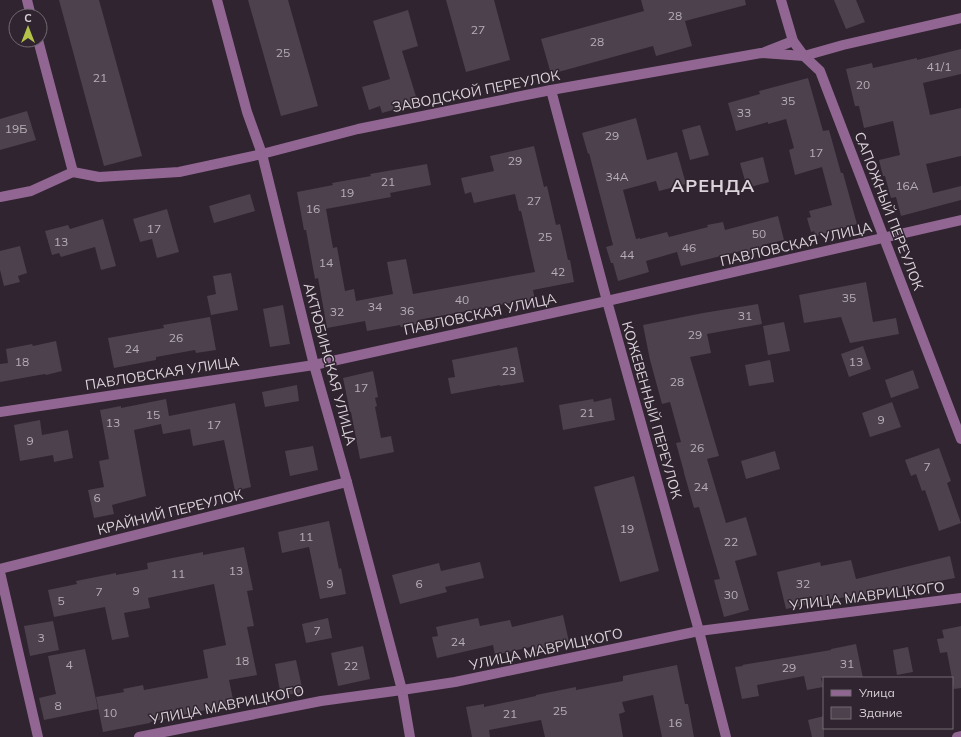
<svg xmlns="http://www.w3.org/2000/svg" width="961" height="737" viewBox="0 0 961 737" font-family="Mulish,sans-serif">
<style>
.building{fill:#4c414d}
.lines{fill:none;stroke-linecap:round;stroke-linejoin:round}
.minor{stroke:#916692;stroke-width:10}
.labels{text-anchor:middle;stroke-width:3;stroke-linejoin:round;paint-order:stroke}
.number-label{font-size:12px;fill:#b6aeb7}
.street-label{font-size:14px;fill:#dad3da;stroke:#2f242f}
.district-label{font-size:18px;font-weight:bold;letter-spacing:1px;fill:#dad3da;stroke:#2f242f}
</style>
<rect width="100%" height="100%" fill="#2f242f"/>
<g class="building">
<path d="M59,0H99L142,156L104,166Z"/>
<path d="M248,0H288L318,106L281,116Z"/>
<path d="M446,0H494L510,60L466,72Z"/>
<path d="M641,0H745L746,5L685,21L692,46L656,56L653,46L551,74L541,39L644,11Z"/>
<path d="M834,0H856L865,22L846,29Z"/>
<path d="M408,10L418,46L402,51L418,103L382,113L380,106L369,110L362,87L390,79L373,21Z"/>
<path d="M961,49V74L923,83L930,115L961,108V156L926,164L933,193L961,186V200L901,216L896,197L891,198L885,176H883L879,160L900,155L893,121L864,128L859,106H855L846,69L872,63L873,68L917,58V60Z"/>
<path d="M808,78L823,131L829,130L841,173H843L857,224L816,236L814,231L811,232L807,218L811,217L809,211L832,205L822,167L795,175L789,150L794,148L786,119L768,124V122L736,131L728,103L760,94L759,91Z"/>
<path d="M27,111L36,140L0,150V119Z"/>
<path d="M636,118L647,160L677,152L686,184L659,191L656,181L623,190L636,239L640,238V239L667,232L669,237L708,227L707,225L723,222L725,230L778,216L784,240L762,245L763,250L742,255L741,251L681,266L677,252L646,261L649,272L618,281L613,263H611L606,247L613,245L589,153L588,154L582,133Z"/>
<path d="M700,125L709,155L690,160L682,130Z"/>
<path d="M534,146L544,187L547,186L556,225L560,224L568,260H570L574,282L533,290L535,300L517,303L516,302L418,320V324L401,327L400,325L367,331L365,321L327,328L318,278L315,279L306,230H304L297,192L333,185L332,183L371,176L370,174L427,164L431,185L390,193L391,197L326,209L333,248L337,247L345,291L354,289L356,301L393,294L387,262L406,259L413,294L535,272L521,211H519L515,194L474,203L471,192L465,194L461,178L494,171L490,156Z"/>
<path d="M763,157L769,182L747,188L740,163Z"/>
<path d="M250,194L255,211L214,223L209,206Z"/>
<path d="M167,209L179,252L157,258L152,239L140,242L133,219Z"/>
<path d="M103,219L116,266L101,270L95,247L61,257L59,253L52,255L45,231L68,225L70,229Z"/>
<path d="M20,246L27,273L18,276L20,282L4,286L0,270V251Z"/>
<path d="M231,273L238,310L211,315L207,296L216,294L213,276Z"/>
<path d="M866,282L873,322L896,318L899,334L850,343L841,317L804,323L799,295Z"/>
<path d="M758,304L762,324L707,334L711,353L690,357L719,456L707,459L726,523L746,517L757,555L735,561L749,610L724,617L714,580L720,579L699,507L694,508L684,473V472L676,443L681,442L670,402L662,404L650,360L643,325L703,313Z"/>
<path d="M283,305L290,344L270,347L263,309Z"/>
<path d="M210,317L216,350L196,353L195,350L156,357V360L114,368L108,338L164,328L163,325Z"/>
<path d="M784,322L790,351L768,355L763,326Z"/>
<path d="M56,341L62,371L46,375L45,374L0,382V364L8,363L6,349L32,344L33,346Z"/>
<path d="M863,346L871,369L849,377L841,354Z"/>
<path d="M517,347L524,382L500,386V385L451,394L448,378L455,377L452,360Z"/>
<path d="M770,360L774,382L749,386L745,365Z"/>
<path d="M913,370L919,388L891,398L885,380Z"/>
<path d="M373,371L378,397L375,398L377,406L375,407L381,438L391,436L394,452L360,459L351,412H350L343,378Z"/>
<path d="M297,385L299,401L265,407L262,392Z"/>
<path d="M611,398L615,420L563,430L559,405L593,399L594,402Z"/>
<path d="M166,399L169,416L235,403L251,487L235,491L224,440L193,446L190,429L163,434L161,424L134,430L146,496L112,505L114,514L94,518L88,490L104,487L99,461L109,459L100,410L121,406V408Z"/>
<path d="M892,402L901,427L870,437L862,413Z"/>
<path d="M40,420L42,435L68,430L73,458L54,462L53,455L20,461L14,425Z"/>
<path d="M313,446L318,470L290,476L285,451Z"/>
<path d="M939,448L951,481L947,483L961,523L939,531L925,490L922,491L916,474L911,476L905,460Z"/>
<path d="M775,451L780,469L746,479L741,461Z"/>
<path d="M634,476L659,571L620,582L594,487Z"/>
<path d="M329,521L339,569L341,568L346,594L320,599L309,547L282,553L278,532Z"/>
<path d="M244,547L253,590L247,591L254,626L247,627L257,675L229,680L234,704L150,722V723L103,732L96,697L124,692L123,689L143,685L144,690L208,678L203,650L226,645L214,584L148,598L150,608L124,613L129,637L112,640L105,607L54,617L48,590L77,584L76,581L116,573V575L148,569L147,563L203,552V555Z"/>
<path d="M950,556L955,578L934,582V581L908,587V586L880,593V591L855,597L854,595L836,599V598L786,609L777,572L820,562L821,566L851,560L856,579Z"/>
<path d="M480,562L484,578L445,587L447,592L400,604L392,575L439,563L441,571Z"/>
<path d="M563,615L569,642L532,651L531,647L495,655L493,645L437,658L432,637L438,636L436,627L478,618L480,626L510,620L512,627Z"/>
<path d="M328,618L332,638L306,643L302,624Z"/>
<path d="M53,621L59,650L30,656L24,626Z"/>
<path d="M961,626V688L954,689L947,652L940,653L937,639L944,638L942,630Z"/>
<path d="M856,644L863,678H821L823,687L807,690L804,676L757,685L759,696L742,699L735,667L743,666L742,665L831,650V649Z"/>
<path d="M363,646L370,679L338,686L331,653Z"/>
<path d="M908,647L913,672L897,675L893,650Z"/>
<path d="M85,649L98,709L44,720L39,698L56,694L48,656Z"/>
<path d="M296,660L303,692L281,696L275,664Z"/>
<path d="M677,665L685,704H688L694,737H662L653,695L622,702L625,712L619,714L623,737H545L541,720L489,730L490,737H472L466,707L484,704V707L536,696V695L576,687V690L623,681V676Z"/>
<path d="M824,716V737H812L808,720Z"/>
</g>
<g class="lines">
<g class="minor">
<path d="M27,0L31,16"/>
<path d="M217,0L247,112L262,154L314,365L347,482L402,690L410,737"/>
<path d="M781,0L793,41L804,56L820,71L961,439"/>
<path d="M38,40L73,172"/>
<path d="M765,52L793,41"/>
<path d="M551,90L607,301L699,631L726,737"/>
<path d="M0,197L31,191L73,172L99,177L179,172L262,154L358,129L551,90L761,53L804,56L843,45L961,18"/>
<path d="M0,412L314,365L607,301L961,220"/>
<path d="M0,569L347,482"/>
<path d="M0,572L38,737"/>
<path d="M139,737L321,701L402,690L455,682L699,631L961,598"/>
<path d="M957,737L961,736"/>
</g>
</g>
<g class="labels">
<g class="number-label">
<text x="675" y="20">28</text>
<text x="478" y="34">27</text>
<text x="597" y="46">28</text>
<text x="283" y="57">25</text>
<text x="939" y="71">41/1</text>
<text x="100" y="82">21</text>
<text x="863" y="89">20</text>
<text x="788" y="105">35</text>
<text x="744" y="117">33</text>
<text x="16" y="133">19Б</text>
<text x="612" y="140">29</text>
<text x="816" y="157">17</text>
<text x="515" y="165">29</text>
<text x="617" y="181">34А</text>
<text x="388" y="186">21</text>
<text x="907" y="190">16А</text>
<text x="347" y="197">19</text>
<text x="534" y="205">27</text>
<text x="313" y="213">16</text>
<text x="154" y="233">17</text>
<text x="759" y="238">50</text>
<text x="545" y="241">25</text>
<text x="61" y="246">13</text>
<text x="689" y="252">46</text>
<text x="627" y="259">44</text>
<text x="326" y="267">14</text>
<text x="558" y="276">42</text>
<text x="849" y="302">35</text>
<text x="462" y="304">40</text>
<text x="375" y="311">34</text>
<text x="407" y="315">36</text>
<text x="337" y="316">32</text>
<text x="745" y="320">31</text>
<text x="695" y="339">29</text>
<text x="176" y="342">26</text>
<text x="132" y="353">24</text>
<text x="22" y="366">18</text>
<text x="856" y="366">13</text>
<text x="509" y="375">23</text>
<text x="677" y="386">28</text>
<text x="361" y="392">17</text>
<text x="587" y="417">21</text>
<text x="153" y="419">15</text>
<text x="881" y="424">9</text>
<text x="113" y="427">13</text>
<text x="214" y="429">17</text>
<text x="30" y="445">9</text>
<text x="697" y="452">26</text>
<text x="927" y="471">7</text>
<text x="701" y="491">24</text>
<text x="97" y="502">6</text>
<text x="627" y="533">19</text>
<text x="306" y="541">11</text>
<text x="731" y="546">22</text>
<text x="236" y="575">13</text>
<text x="178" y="578">11</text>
<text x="330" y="588">9</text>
<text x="419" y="588">6</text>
<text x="803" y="588">32</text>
<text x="136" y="595">9</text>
<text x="99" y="596">7</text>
<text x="731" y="599">30</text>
<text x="61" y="605">5</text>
<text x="317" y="635">7</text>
<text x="41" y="642">3</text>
<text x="458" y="646">24</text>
<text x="242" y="665">18</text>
<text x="847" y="668">31</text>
<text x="69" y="669">4</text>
<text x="351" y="670">22</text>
<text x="789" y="672">29</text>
<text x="58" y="710">8</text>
<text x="560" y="715">25</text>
<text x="110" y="717">10</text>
<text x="510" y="718">21</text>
<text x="675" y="727">16</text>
</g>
<g class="street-label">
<text transform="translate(476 91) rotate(-11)" y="5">ЗАВОДСКОЙ ПЕРЕУЛОК</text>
<text transform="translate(889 211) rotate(69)" y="5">САПОЖНЫЙ ПЕРЕУЛОК</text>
<text transform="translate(796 244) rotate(-13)" y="5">ПАВЛОВСКАЯ УЛИЦА</text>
<text transform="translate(480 314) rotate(-12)" y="5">ПАВЛОВСКАЯ УЛИЦА</text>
<text transform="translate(330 364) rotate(75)" y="5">АКТЮБИНСКАЯ УЛИЦА</text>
<text transform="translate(162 373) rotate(-9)" y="5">ПАВЛОВСКАЯ УЛИЦА</text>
<text transform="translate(652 410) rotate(74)" y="5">КОЖЕВЕННЫЙ ПЕРЕУЛОК</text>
<text transform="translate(170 512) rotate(-14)" y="5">КРАЙНИЙ ПЕРЕУЛОК</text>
<text transform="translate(867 596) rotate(-7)" y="5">УЛИЦА МАВРИЦКОГО</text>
<text transform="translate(546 649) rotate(-12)" y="5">УЛИЦА МАВРИЦКОГО</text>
<text transform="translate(227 705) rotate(-11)" y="5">УЛИЦА МАВРИЦКОГО</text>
</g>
<g class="district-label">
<text x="713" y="192">АРЕНДА</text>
</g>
</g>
<rect x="823" y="677" width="130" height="52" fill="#2f242f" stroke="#736a73"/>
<rect x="831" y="690" width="20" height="6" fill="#916692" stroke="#736a73"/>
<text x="859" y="697" font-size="12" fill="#dad3da">Улица</text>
<rect x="831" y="707" width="20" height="12" fill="#4c414d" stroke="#736a73"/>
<text x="859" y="717" font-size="12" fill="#dad3da">Здание</text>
<g transform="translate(28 28)"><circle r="19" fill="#2f242f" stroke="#736a73"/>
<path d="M0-3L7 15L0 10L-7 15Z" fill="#b4c24a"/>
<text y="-6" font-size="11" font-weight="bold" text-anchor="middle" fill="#dad3da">С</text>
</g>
</svg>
